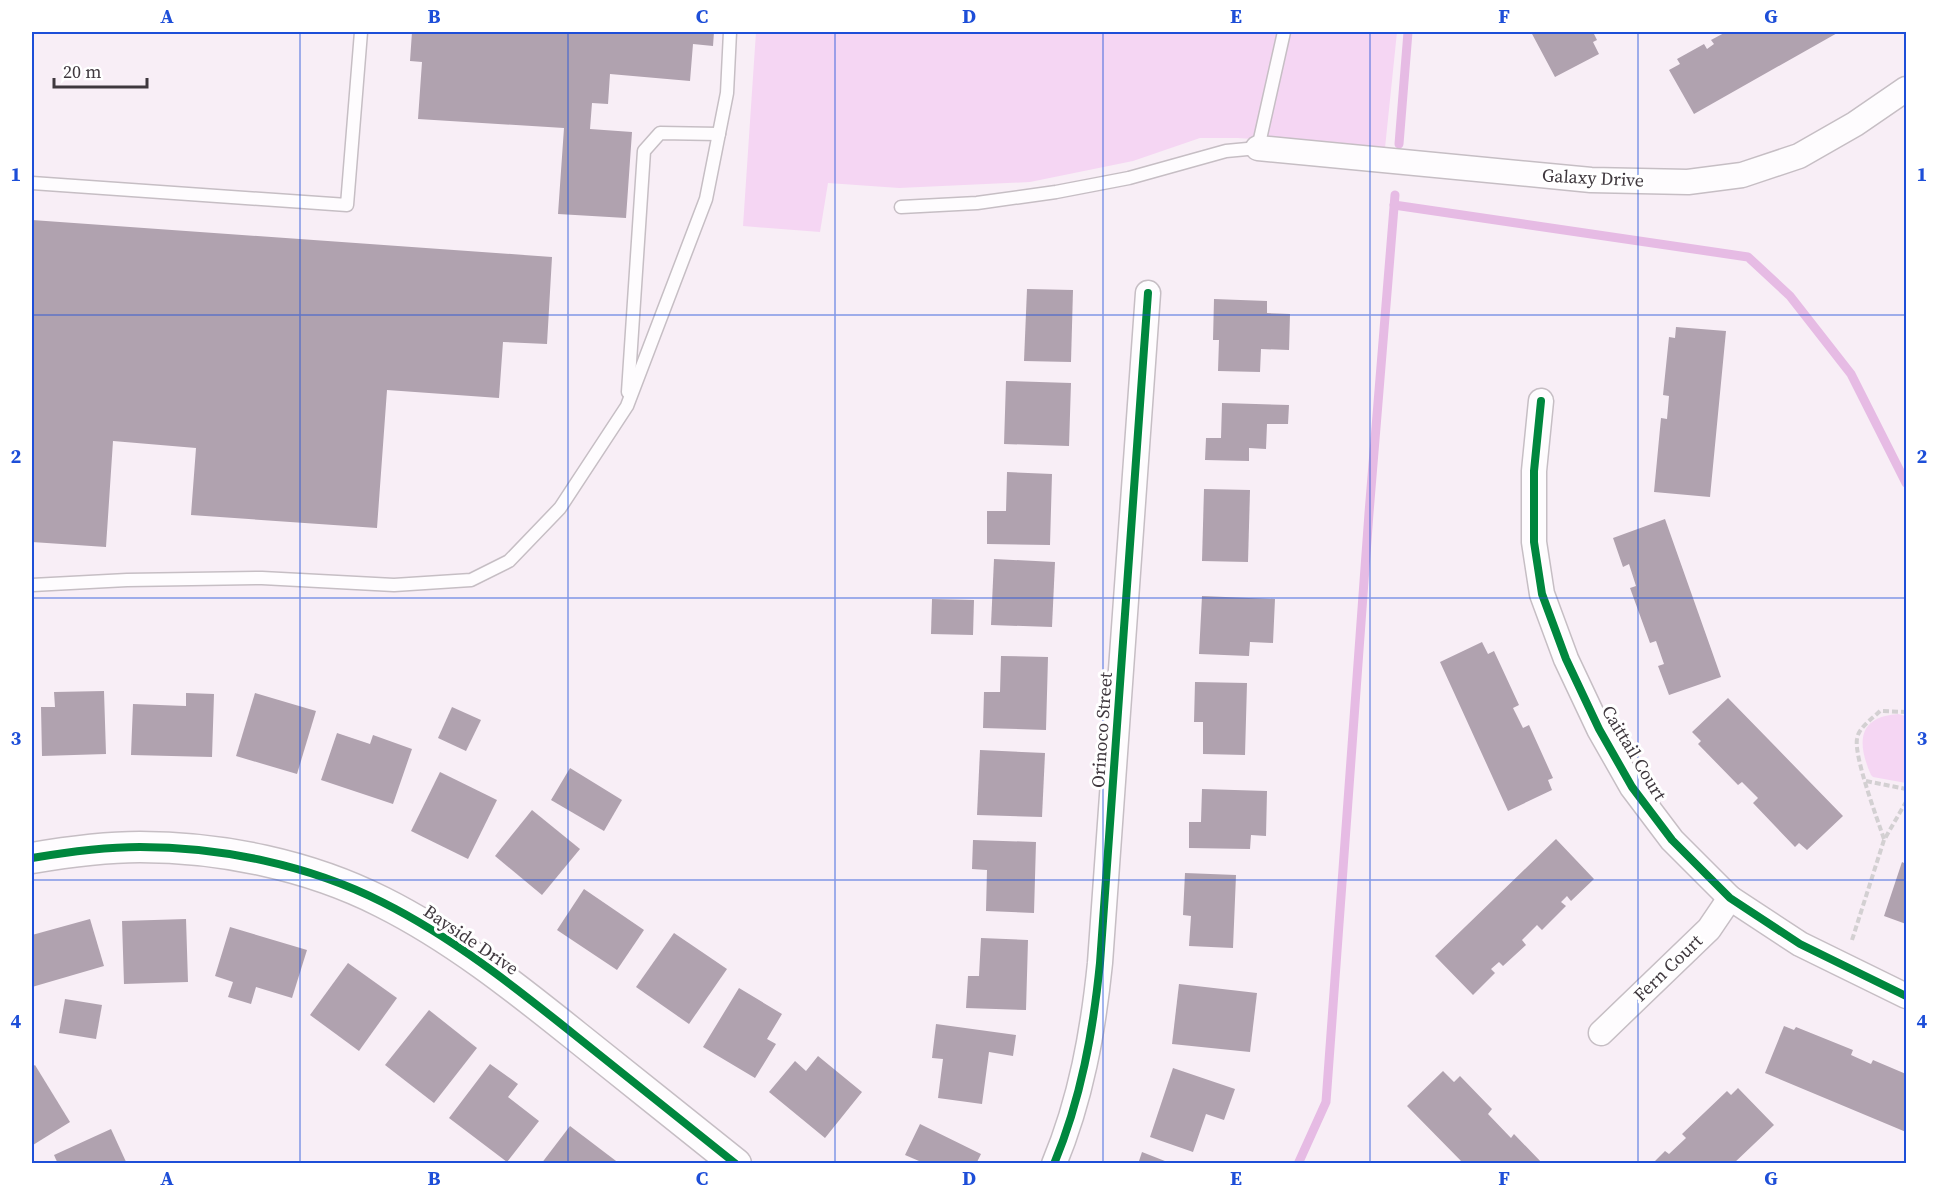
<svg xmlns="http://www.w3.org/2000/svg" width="1938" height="1195" viewBox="0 0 1938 1195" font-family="'Source Serif 4',serif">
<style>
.green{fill:#f5d6f3}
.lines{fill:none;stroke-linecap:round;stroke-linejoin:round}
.stream{stroke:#e6bbe4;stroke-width:9}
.building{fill:#b0a2af}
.service-casing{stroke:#c6bec4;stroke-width:15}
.minor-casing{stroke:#c6bec4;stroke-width:27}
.tertiary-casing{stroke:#c6bec4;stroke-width:33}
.path{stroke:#d3d0d2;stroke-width:4;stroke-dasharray:6 3;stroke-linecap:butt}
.service{stroke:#fefcfe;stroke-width:12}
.minor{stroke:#fefcfe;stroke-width:24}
.tertiary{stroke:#fefcfe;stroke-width:30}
.cycleway-casing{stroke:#fff;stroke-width:11}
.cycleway{stroke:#00873e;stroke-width:8}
.grid{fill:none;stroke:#1d4ed8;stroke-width:1.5;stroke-opacity:0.55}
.labels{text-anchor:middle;stroke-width:6;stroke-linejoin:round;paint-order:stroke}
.street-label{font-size:18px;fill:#3f383e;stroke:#fff}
.neatline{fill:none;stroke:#1d4ed8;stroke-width:2}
.grid-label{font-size:20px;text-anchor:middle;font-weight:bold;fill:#1d4ed8}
</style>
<rect width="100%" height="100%" fill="#f8eef6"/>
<g class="green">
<path d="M756,32H1397L1385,148L1238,138H1200L1133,161L1030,182L899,188L828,183L820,232L743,226Z"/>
<path d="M1898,714L1906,716V783L1873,777L1871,775C1857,743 1857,717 1898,714Z"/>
</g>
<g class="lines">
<g class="stream">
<path d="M1399,144L1408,32"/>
<path d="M1394,205L1748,257L1790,296L1851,374L1906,483"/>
<path d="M1298,1164L1326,1102L1369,513L1395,195"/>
</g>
</g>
<g class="building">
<path d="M412,32H714L713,46L693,44L690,81L610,74L608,104L592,103L590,129L632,132L626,218L558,214L564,128L418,119L422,62L410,61Z"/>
<path d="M1531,32H1593L1597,40L1593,42L1599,54L1555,77Z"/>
<path d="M1726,32H1839L1694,114L1669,70L1680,64L1677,59L1704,44L1707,49L1714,44L1711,40Z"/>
<path d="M32,220L552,257L547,344L503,342L499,398L387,390L377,528L191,515L196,448L113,441L106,547L32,542Z"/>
<path d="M1027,289L1073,290L1071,362L1024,361Z"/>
<path d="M1214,299L1267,301V313L1290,314L1289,350L1261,349L1260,372L1218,371L1219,340H1213Z"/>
<path d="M1676,327L1726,331L1710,497L1654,492L1661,418L1667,419L1669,396L1663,395L1669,337L1675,338Z"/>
<path d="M1006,381L1071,383L1069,446L1004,444Z"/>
<path d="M1222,403L1289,405L1288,424H1267L1266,449L1249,448V461L1205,460L1206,438H1221Z"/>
<path d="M1007,472L1052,474L1050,545L987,544V511H1006Z"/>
<path d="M1204,489L1250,490L1248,562L1202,561Z"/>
<path d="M1665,519L1721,677L1669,695L1658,666L1664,664L1656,641L1650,643L1630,588L1636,586L1629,564L1623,567L1613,538Z"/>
<path d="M994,559L1055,562L1052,627L991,625Z"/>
<path d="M1202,596L1275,599L1273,643L1250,642L1249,656L1199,654Z"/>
<path d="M932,599L974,600L973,635L931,634Z"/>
<path d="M1482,642L1488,654L1494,651L1519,705L1513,708L1523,728L1529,725L1553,778L1548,780L1552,790L1508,811L1440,662Z"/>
<path d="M1001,656L1048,657L1046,730L983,728L984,692H1000Z"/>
<path d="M1195,682L1247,683L1245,755L1203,754V722H1194Z"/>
<path d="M104,691L106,754L42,756L41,707H55L54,692Z"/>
<path d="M186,693L214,694L212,757L131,755L133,704L186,706Z"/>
<path d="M255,693L316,711L297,774L236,756Z"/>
<path d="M1728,698L1843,816L1807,850L1799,843L1795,847L1753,803L1758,798L1742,782L1738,785L1698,744L1701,741L1692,732Z"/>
<path d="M452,707L481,720L466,751L438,738Z"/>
<path d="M337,733L370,744L373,735L412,749L393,804L321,780Z"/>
<path d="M980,750L1045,753L1042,817L977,815Z"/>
<path d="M570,768L622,800L604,831L551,800Z"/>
<path d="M440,772L497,800L468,859L411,831Z"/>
<path d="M1202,789L1267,791L1266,836L1251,835L1250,849L1189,848V822H1201Z"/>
<path d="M532,810L580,849L542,895L495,856Z"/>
<path d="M1556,839L1594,879L1571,901L1567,896L1561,902L1566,906L1542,930L1537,925L1522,940L1526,945L1503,966L1499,962L1491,969L1495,973L1473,995L1435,956Z"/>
<path d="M973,840L1036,842L1034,913L986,911L987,870L972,869Z"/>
<path d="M1902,862L1906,864V924L1884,916Z"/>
<path d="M1185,873L1236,875L1233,948L1189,946L1191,916L1183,915Z"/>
<path d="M584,889L644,930L617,970L557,930Z"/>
<path d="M90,919L104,966L32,987V935Z"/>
<path d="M186,919L188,982L124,984L122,921Z"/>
<path d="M230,927L307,950L292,998L256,987L251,1004L228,997L233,982L215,976Z"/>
<path d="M674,933L727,969L689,1024L636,987Z"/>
<path d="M981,938L1028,940L1026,1010L966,1008L968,976H979Z"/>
<path d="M348,963L397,998L359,1051L310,1015Z"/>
<path d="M1179,984L1257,993L1250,1052L1172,1044Z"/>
<path d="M739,988L782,1014L767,1039L776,1044L755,1078L703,1047Z"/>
<path d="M65,999L102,1005L96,1039L59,1033Z"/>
<path d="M429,1010L477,1048L434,1103L385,1065Z"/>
<path d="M936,1024L1016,1035L1013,1056L989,1052L982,1104L938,1098L943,1059L932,1058Z"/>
<path d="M1784,1026L1794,1030L1796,1027L1853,1050L1851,1055L1871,1064L1873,1060L1906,1074V1132L1765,1073Z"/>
<path d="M818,1056L862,1092L825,1138L769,1092L795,1061L806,1071Z"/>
<path d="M490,1064L518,1084L508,1097L539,1121L507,1162L449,1118Z"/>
<path d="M35,1065L70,1122L33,1145L32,1142V1067Z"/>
<path d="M1173,1068L1235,1089L1224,1120L1206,1114L1193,1152L1150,1137Z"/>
<path d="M1443,1071L1454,1082L1460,1076L1492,1109L1488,1114L1511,1138L1514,1134L1543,1164H1464L1407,1106Z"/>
<path d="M1738,1088L1774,1125L1733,1164H1652L1665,1151L1669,1154L1686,1138L1682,1134L1727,1091L1731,1095Z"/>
<path d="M920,1124L981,1154L976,1164H917L919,1161L905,1155Z"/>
<path d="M570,1126L620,1164H541Z"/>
<path d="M111,1129L127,1164H58L54,1155Z"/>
<path d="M1142,1152L1170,1163V1164H1138Z"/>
</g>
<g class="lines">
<g class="service-casing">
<g id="service">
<path d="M32,183L347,205L361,32"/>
<path d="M901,207L977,203L1056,192L1129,178L1226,151L1258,148L1284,32"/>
<path d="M628,392L644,151L660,133L719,134"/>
<path d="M32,585L127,580L262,578L394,585L471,580L509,561L560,508L627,406L706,199L727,93L730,32"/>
</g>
</g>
<g class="minor-casing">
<g id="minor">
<path d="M1258,148L1591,180L1688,182L1742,175L1799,156L1855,124L1906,89"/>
<path d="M1541,401L1534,471V542L1542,594L1566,659L1599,729L1632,787L1672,840L1730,898L1800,944L1906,996"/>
<path d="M1601,1033L1709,929L1730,898"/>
<path d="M1054,1164C1081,1099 1093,1032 1100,963L1148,293"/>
</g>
</g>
<g class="tertiary-casing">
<path id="tertiary" d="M32,858C67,852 103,847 140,847C221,847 309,865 382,902C452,937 515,987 576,1036C629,1079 683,1121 736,1164"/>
</g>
<g class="path">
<path d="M1866,781L1906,789"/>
<path d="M1884,839C1877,818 1854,757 1857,739C1858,728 1873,718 1880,711L1906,712"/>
<path d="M1852,940L1884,840L1906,802"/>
</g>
<use href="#service" class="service"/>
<use href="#minor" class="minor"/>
<use href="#tertiary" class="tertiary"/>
<g class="cycleway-casing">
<g id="cycleway">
<path d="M1541,401L1534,471V542L1542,594L1566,659L1599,729L1632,787L1672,840L1730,898L1800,944L1906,996"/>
<path d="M32,858C67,852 103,847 140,847C221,847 309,865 382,902C452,937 515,987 576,1036C629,1079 683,1121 736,1164"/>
<path d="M1054,1164C1081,1099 1093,1032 1100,963L1148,293"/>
</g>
</g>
<use href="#cycleway" class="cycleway"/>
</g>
<path class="grid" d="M300,32V1164M568,32V1164M835,32V1164M1103,32V1164M1370,32V1164M1638,32V1164M32,315H1906M32,598H1906M32,880H1906"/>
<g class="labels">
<g class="street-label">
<text transform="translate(1593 178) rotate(3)" y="6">Galaxy Drive</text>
<text transform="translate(1102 730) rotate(-86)" y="6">Orinoco Street</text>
<text transform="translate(1634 753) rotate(59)" y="6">Caittail Court</text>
<text transform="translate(471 940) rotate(34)" y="6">Bayside Drive</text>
<text transform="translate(1668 968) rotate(-44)" y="6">Fern Court</text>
</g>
</g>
<rect width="1938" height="1195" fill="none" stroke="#ffffff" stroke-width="66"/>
<path d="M54 78v9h93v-9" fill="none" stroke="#3f383e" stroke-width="3"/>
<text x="63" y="78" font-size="18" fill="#3f383e" stroke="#ffffff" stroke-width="4.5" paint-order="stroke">20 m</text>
<rect x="33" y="33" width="1872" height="1129" class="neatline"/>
<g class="grid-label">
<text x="167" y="23">A</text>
<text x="434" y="23">B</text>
<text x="702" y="23">C</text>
<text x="969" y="23">D</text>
<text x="1236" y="23">E</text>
<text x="1504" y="23">F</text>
<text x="1771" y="23">G</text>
<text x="16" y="181">1</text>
<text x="1922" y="181">1</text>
<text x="16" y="463">2</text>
<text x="1922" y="463">2</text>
<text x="16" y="745">3</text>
<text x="1922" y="745">3</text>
<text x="16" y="1028">4</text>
<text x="1922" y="1028">4</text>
<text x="167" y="1185">A</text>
<text x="434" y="1185">B</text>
<text x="702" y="1185">C</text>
<text x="969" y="1185">D</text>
<text x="1236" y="1185">E</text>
<text x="1504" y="1185">F</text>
<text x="1771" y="1185">G</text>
</g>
</svg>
